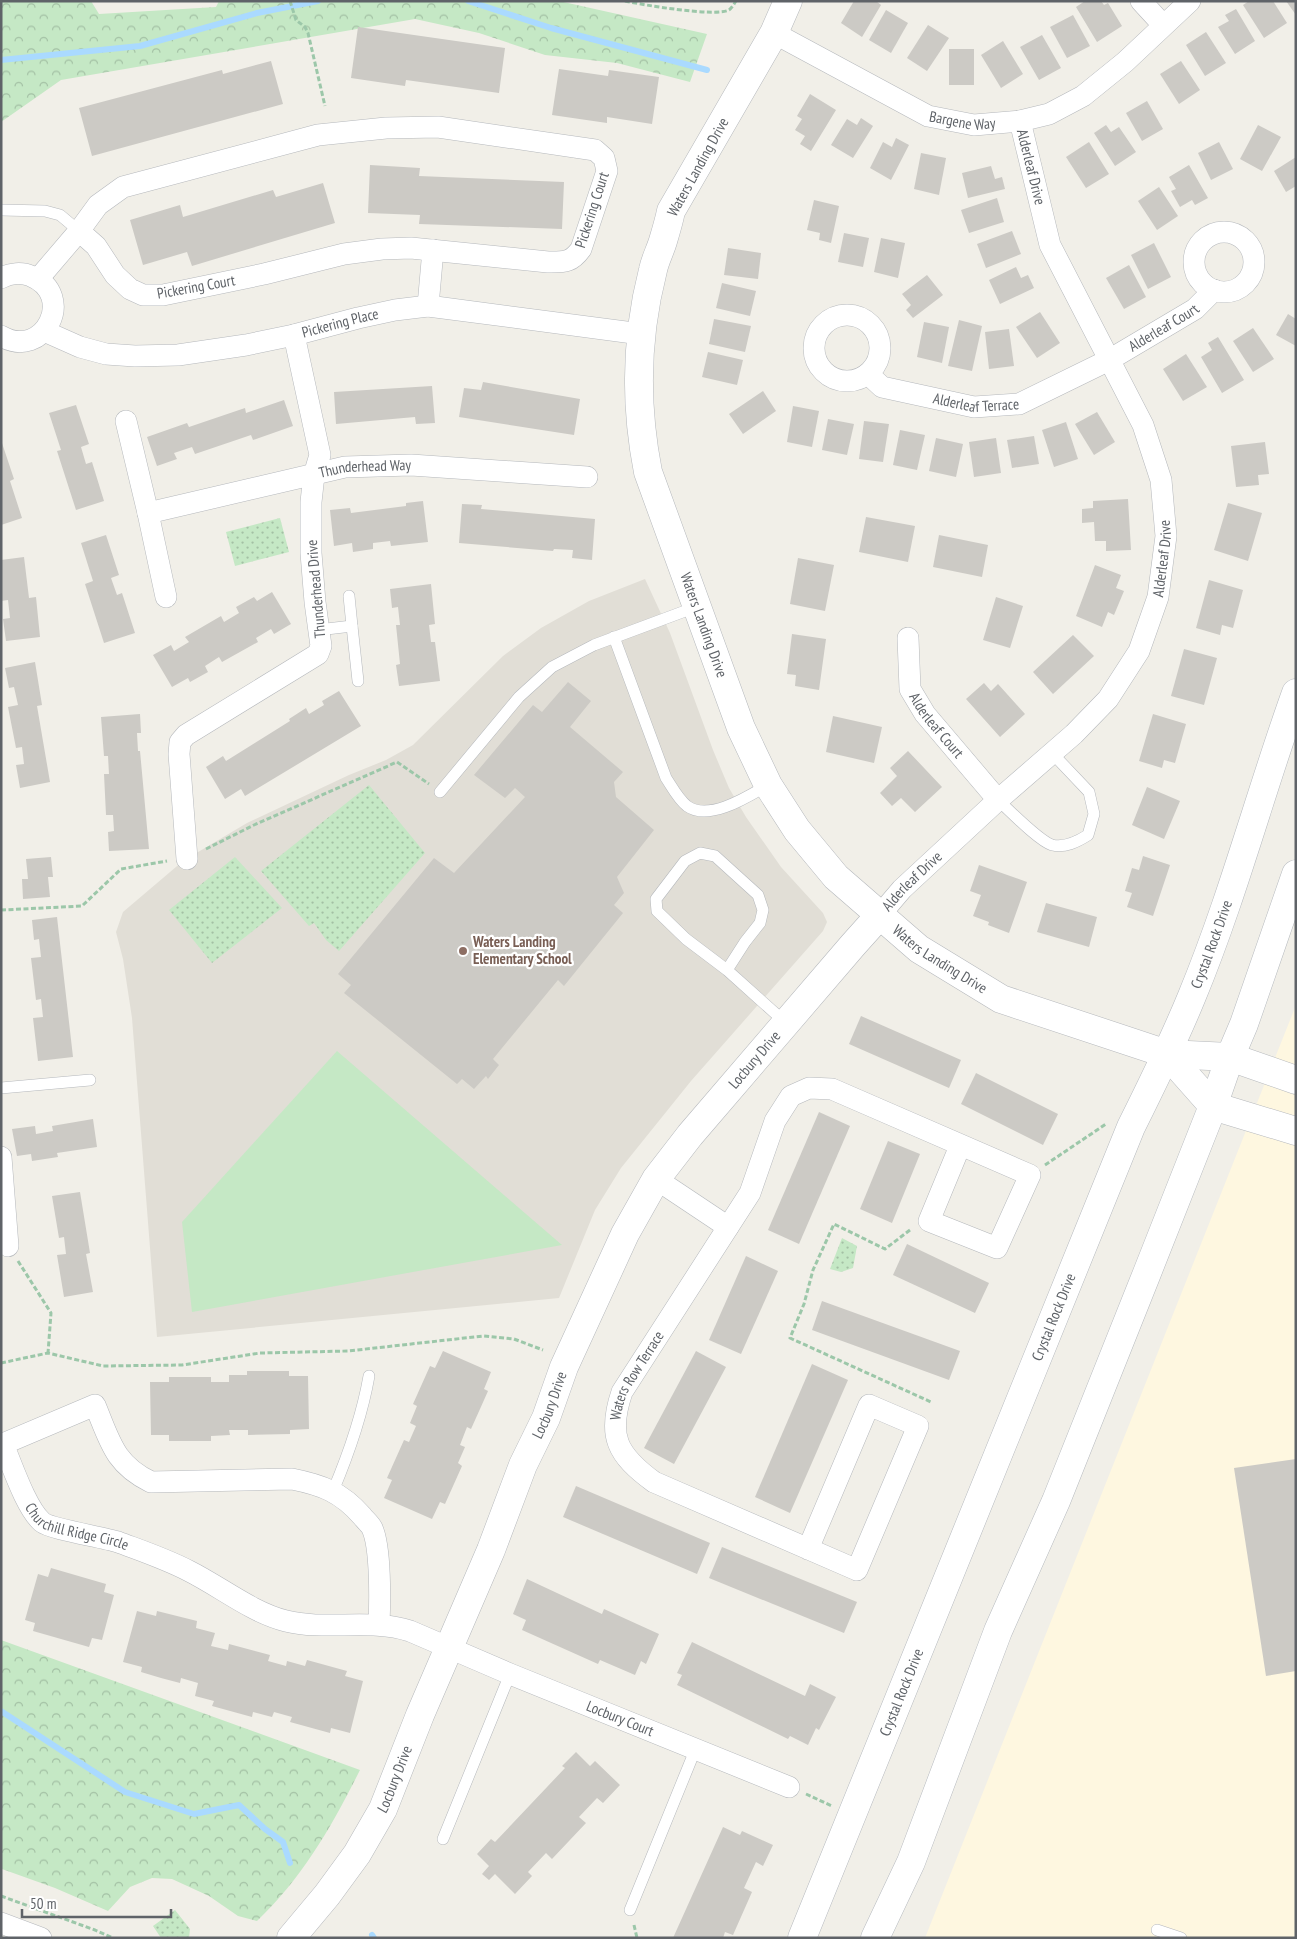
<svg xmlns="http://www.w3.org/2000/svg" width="1297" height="1939" viewBox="0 0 1297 1939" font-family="'PT Sans Narrow',sans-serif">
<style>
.commercial{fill:#fef7e0}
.education{fill:#e1ded6}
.green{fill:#c5e8c5}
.forest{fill:url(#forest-crowns)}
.park{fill:url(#park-dots)}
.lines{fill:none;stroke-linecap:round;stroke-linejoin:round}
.stream{stroke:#aadaff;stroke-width:6}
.building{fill:#cccac5}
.service-casing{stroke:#b5b8bc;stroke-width:12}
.minor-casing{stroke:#b5b8bc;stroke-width:22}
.tertiary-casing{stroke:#b5b8bc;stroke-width:29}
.secondary-casing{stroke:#b6babf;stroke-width:29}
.path{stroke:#9cc7a9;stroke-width:3;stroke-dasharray:5 2.5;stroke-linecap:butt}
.service{stroke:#fff;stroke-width:11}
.minor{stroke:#fff;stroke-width:21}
.tertiary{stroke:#fff;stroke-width:28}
.secondary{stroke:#fff;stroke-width:28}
.education-dot{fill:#8d6e63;stroke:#fff;stroke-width:2}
.labels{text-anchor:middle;stroke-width:4.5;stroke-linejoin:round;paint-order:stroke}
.street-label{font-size:15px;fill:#5f6368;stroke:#fff}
.education-label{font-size:15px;font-weight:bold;fill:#785e54;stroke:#fff;text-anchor:start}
</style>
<defs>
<pattern id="forest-crowns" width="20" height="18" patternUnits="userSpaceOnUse" patternTransform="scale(1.25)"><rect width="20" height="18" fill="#c5e8c5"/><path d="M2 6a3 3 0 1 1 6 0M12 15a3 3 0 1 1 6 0" fill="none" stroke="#a3c0a4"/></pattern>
<pattern id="park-dots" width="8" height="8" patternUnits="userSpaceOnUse" patternTransform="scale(1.25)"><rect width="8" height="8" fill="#c5e8c5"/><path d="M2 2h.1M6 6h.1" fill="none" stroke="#a3c0a4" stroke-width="1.8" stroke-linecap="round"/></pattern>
</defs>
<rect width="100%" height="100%" fill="#f1efe8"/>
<path class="commercial" d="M1296,1005V1938H925Z"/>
<path class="education" d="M645,579L670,633L713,750L729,788L746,817L781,867L823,913L827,922L823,931L691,1081L621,1168L595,1210L559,1298L157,1337L132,1018L123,959L116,932L123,912L183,861L247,823L349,775L386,760L413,745L503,656L541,628L589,601Z"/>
<path class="green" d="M337,1051L562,1245L192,1312L182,1222Z"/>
<g class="forest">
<path d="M1,1H91L99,14L216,7L219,1H559L707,34L690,82L617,63L545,55L479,33L415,19L61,80L1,122Z"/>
<path d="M1,1640L360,1770C332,1826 303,1877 257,1921L238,1916L209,1896L172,1879L152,1878L130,1887L108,1911L55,1888L2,1869L1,1867Z"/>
</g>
<g class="park">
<path d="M280,518L289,552L235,566L226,532Z"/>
<path d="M369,785L425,853L339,951L326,940L314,923L309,926L261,871Z"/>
<path d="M235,857L282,908L212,963L169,910Z"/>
<path d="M842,1238L857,1246L853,1268L841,1272L830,1269Z"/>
<path d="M175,1910L190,1929L189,1938H161L153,1926Z"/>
</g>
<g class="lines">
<g class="stream">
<path d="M468,1L551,28L707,70"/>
<path d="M1,60L140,46L257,13L318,1"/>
<path d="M1,1711L125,1792L194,1814L239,1805L265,1829L283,1842L290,1863"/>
<path d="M372,1935L374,1938"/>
</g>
</g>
<g class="building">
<path d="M854,1H876L881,5L862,37L841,23Z"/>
<path d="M1085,1H1101L1104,5L1108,3L1122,26L1097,42L1076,7Z"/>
<path d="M1249,1H1273L1287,23L1264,38L1243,5Z"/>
<path d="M1286,1H1296V15Z"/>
<path d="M1236,9L1255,41L1235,54L1218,27L1229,21L1225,15Z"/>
<path d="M886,10L908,23L891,53L869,40Z"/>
<path d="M1073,15L1090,46L1067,58L1050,27Z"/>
<path d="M928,25L949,38L927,71L907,58Z"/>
<path d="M358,27L505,48L499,93L406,80L405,86L351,78Z"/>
<path d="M1206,32L1226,63L1205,76L1186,45Z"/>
<path d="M1042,35L1061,68L1039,80L1020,47Z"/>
<path d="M1003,41L1023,74L1001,88L981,55Z"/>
<rect x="949" y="49" width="25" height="36"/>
<path d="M271,61L283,104L92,156L79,108L222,70L223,74Z"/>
<path d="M1181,61L1200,90L1179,104L1160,74Z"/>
<path d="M559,69L608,76L609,70L659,77L652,124L607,117V123L552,115Z"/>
<path d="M810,94L836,110L811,151L800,144L805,136L795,130L802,119L797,116Z"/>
<path d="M1147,101L1163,129L1142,141L1126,113Z"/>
<path d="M861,118L873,126L853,158L831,145L847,119L857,125Z"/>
<path d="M1106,125L1111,132L1119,127L1136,152L1115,166L1094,133Z"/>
<path d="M1258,125L1281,137L1262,171L1240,159Z"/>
<path d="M896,138L909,145L891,180L870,168L883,142L892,147Z"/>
<path d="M1089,142L1109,174L1086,188L1066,157Z"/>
<path d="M1219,142L1233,169L1211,180L1198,153Z"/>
<path d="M921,153L946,158L939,195L914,189Z"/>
<path d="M1296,157V186L1286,192L1274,171Z"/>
<path d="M370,165L420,168L419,176L564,182L562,229L419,224L420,215L368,213Z"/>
<path d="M1189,165L1208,198L1195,205L1192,200L1180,207L1171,191L1176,189L1169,177Z"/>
<path d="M991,166L995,179L1002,177L1005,189L968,198L962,173Z"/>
<path d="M323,183L335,223L192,266L187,252L143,265L130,220L180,205L183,217L273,190L276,197Z"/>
<path d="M1159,187L1178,216L1157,230L1138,201Z"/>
<path d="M997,198L1004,222L969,233L961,210Z"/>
<path d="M814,200L839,206L831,243L819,240L820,233L807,230Z"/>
<path d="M1012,231L1021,254L986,268L977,244Z"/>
<path d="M844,233L869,238L863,267L838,262Z"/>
<path d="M881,238L905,243L898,278L874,272Z"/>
<path d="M1154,243L1171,277L1148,289L1131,255Z"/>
<path d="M728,248L761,253L758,279L724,275Z"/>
<path d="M1129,265L1146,297L1124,309L1106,278Z"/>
<path d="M1016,267L1021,278L1028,275L1034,288L1000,304L989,280Z"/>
<path d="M927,275L943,295L913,318L906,310L911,305L902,294Z"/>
<path d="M722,283L756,291L750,316L716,308Z"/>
<path d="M1040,312L1060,343L1037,358L1016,327Z"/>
<path d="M1288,314L1296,319V346L1276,335Z"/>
<path d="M714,319L751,326L745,352L709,344Z"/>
<path d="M959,320L982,326L972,371L948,366Z"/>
<path d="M924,322L949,327L942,363L917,357Z"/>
<path d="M1253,328L1274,359L1253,372L1233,341Z"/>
<path d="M1009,329L1014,366L989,369L985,332Z"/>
<path d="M1218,337L1244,380L1222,393L1201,357L1212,350L1208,343Z"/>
<path d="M708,352L743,360L737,385L702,377Z"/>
<path d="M1186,354L1207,387L1183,401L1163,369Z"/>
<path d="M483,382L580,399L574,435L459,417L464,388L481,390Z"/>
<path d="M432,386L435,423L416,424L415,417L336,424L334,392Z"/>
<path d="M763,391L776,411L743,434L729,414Z"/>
<path d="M284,400L293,426L253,440L251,435L195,454L192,447L174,453L177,459L157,466L147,437L187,423L189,427L245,408L246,413Z"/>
<path d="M76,405L89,444L81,447L86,464L92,462L104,501L76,510L57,451L61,450L49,413Z"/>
<path d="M793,406L819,411L812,447L787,442Z"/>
<path d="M1097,412L1115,442L1094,455L1075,424Z"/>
<path d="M828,419L854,424L847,455L822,450Z"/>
<path d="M864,421L889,424L883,462L859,459Z"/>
<path d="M1066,422L1078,459L1054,467L1042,430Z"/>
<path d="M900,430L925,435L917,470L893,465Z"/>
<path d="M1034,436L1039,464L1012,468L1007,440Z"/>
<path d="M936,438L963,444L956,477L929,471Z"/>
<path d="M996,438L1001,473L974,477L969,442Z"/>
<path d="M1265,442L1269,474L1258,475L1259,485L1236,487L1231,446Z"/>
<path d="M2,443L14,479L10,481L22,518L1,525Z"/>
<path d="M1128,499L1131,550L1106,551V541H1095L1094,522L1082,523V509L1093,508V501Z"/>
<path d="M423,501L428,542L391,546L390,541L373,543V549L353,552L352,543L334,546L330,510L350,508L351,513L406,506V503Z"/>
<path d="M1228,503L1262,513L1248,561L1214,550Z"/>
<path d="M462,504L482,505L481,509L595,519L592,560L572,558L573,550L554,549L553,551L459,543Z"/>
<path d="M866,517L915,526L908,562L859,552Z"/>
<path d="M106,535L119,575L111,578L117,595L122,593L135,633L104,643L85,584L93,581L81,543Z"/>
<path d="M939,535L988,545L982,577L933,567Z"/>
<path d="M24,557L29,598L36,597L40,637L6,641L3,619L10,618L8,600L1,601V560Z"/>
<path d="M798,558L834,565L825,611L790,604Z"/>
<path d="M1095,565L1121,575L1116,588L1124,591L1114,615L1108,612L1102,627L1076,616Z"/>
<path d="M1209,580L1243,590L1233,628L1222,625L1220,635L1196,628Z"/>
<path d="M431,584L435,624L429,625L431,642H435L440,681L399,686L396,665L400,664L396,625H400L398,607L392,608L390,589Z"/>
<path d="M272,592L291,624L274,634L271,629L256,638L258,642L222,662L219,657L205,666L208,672L190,682L188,678L172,687L153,655L171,645L174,651L189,642L185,637L221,616L224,622L239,613L236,607L254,597L257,601Z"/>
<path d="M996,597L1023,606L1010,648L983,640Z"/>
<path d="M792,634L826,639L819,690L795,686L796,675L787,674Z"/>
<path d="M1073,635L1094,656L1053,694L1033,672Z"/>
<path d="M1184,649L1217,658L1204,705L1171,696Z"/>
<path d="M35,662L42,705L37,706L50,782L20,788L16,765L24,764L22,747L16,748L8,707L18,705L14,687L9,688L5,668Z"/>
<path d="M568,682L591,701L570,727L623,772L614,782L616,797L654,830L617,877L624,893L614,905L623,913L564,986L558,980L493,1059L499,1065L488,1079L486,1076L474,1089L462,1079L457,1084L344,993L351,985L338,974L434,858L454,873L525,797L515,788L505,798L474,775L533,705L542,712Z"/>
<path d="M984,683L991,691L998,684L1025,714L1000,737L966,699Z"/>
<path d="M339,691L361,726L245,796L241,789L225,799L206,767L223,756L226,761L290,721L289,719L306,708L309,714L324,705L322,701Z"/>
<path d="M140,714L141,733H137L138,751H140L149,849L109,851L108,832L114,831L113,815H106L104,774H109L108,756H104L101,717Z"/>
<path d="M1153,714L1186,724L1175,763L1164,760L1162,768L1139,761Z"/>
<path d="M833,716L882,727L874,763L826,752Z"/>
<path d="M908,751L942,787L915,812L901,798L892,806L880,793L897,776L890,768Z"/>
<path d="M1147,787L1180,801L1164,839L1132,825Z"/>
<path d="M1143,856L1170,865L1153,916L1127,907L1132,893L1125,891L1132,868L1139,870Z"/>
<path d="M51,857L53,877H48L50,897L23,899L22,879H28L26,859Z"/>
<path d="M979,865L1027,882L1009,933L988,925L989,922L973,916L981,895L970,891Z"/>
<path d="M1046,903L1097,917L1089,947L1037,932Z"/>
<path d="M57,917L73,1057L38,1061L33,1018L43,1017L41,999L36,1000L31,958L41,957L39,939L34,940L32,920Z"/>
<path d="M861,1016L961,1060L949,1088L849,1044Z"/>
<path d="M976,1073L1058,1114L1043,1145L961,1104Z"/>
<path d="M819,1112L850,1126L799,1244L768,1230Z"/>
<path d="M93,1119L97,1147L57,1153L58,1157L32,1161L31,1154L17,1156L12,1129L35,1126L36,1134L53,1131L52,1126Z"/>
<path d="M888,1141L920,1154L892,1223L860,1209Z"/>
<path d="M80,1192L90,1253L86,1254L93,1292L64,1297L57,1255L66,1254L64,1237L59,1238L52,1196Z"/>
<path d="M907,1244L989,1283L975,1313L893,1275Z"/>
<path d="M746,1256L778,1271L741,1354L709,1340Z"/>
<path d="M822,1301L960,1351L949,1380L812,1330Z"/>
<path d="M443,1351L491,1372L484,1389L488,1391L480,1409L471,1429L467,1427L460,1445L465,1447L458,1463L462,1466L445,1504L440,1502L432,1519L384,1498L392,1480L387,1478L404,1440L409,1442L416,1426L410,1423L417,1406L413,1404L430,1366L435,1368Z"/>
<path d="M696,1351L726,1367L674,1464L644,1448Z"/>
<path d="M812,1364L848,1380L790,1513L755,1497Z"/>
<path d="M247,1371H289V1376H308L309,1429L290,1430V1434L248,1435V1430H229L230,1435L211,1436V1441H169V1435H151L150,1382H169V1377H211V1382H229V1375H247Z"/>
<path d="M1296,1459V1671L1266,1676L1234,1468Z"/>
<path d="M576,1486L710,1543L697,1574L563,1517Z"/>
<path d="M722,1547L857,1602L844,1633L709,1578Z"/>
<path d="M51,1568L106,1584L104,1592L114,1595L102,1640L92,1638L89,1647L33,1631L35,1623L25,1620L38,1574L48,1577Z"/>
<path d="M527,1579L602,1614L604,1609L659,1634L646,1664L641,1661L635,1675L600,1660L598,1664L522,1630L526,1620L513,1614Z"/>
<path d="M137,1611L156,1616L157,1611L197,1621L196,1628L215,1633L211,1646L228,1650L229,1644L270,1655L268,1661L286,1666L287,1661L305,1666L307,1660L347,1671L345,1676L363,1681L350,1733L331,1728L330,1733L290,1722L292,1717L274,1712L272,1717L253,1712L252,1717L212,1706L214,1701L195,1696L198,1683L181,1678L180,1683L161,1678L141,1672L142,1667L123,1662Z"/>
<path d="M692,1642L805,1696L810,1684L836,1697L819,1730L816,1728L808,1745L790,1736L788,1739L677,1685L682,1675L677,1673Z"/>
<path d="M576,1752L590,1766L595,1761L620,1785L603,1803L597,1798L579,1817L586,1823L552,1859L546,1853L528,1872L532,1876L515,1894L495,1874L489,1880L482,1874L489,1866L477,1854L491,1839L495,1842L565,1768L562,1766Z"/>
<path d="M723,1827L740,1835L742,1831L773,1845L763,1866L756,1862L744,1888L752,1892L733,1935L725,1932L723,1938H673Z"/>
</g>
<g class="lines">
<g class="service-casing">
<g id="service">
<path d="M1,210L45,211L60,215L79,231"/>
<path d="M349,596L352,626"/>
<path d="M318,630L352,626L358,681"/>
<path d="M614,637L666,778C672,787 678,799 687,806C709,822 749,796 768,785"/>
<path d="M440,792L519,697L552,667L594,645L696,607"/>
<path d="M998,800C1009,810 1039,841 1052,845C1065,848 1077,842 1088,835L1094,814L1089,792L1052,753"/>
<path d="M727,970L745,942L760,923L763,910L758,895L715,856L700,853L685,861L656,899L657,911L686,939L727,970L786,1023"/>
<path d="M1,1088L90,1080"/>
<path d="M333,1491C349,1453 362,1416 369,1376"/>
<path d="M443,1839L510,1674"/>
<path d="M630,1910L696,1748"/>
<path d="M1157,1930L1181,1938"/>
</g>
</g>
<g class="minor-casing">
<g id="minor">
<path d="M1141,1L1163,25"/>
<path id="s1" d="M774,33L928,116L974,125L1020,121L1049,114L1083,96L1125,62L1190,1"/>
<circle cx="1224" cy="262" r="30"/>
<path d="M1,278C10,273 22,272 31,276C77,295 44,361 1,336"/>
<path d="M38,279L79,231L98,205L123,187L318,135L386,128L438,127L595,150L604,158L607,171L581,249C571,263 564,262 548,262L411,248L382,249L344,254L264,274L163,295H143L130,289L115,275L96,246L79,231"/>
<path d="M428,306L433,250"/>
<circle cx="847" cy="348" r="33"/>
<path id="s2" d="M44,331L80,347L106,354L135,356L178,355L246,345L294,335L358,318L395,310L428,306L641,334"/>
<path id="s3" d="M868,374L882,387L974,407L1019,404L1109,360L1195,309L1214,290"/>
<path d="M126,421L148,513L166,597"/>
<path id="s4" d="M148,513L345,467L411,465L587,477"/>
<path id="s5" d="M908,638L910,689L925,714L998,800"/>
<path d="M187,859L179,754L180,742L186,735L318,654L321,646L315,602L311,553V502L314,475L320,455L294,335"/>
<path id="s6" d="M879,916L902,889L998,800L1074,734L1108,699L1139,651L1158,597L1166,536L1161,480L1143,425L1050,245L1020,121"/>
<path d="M1,1157L8,1246"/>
<path d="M656,1179L728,1227"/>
<path id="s7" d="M808,1549L869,1405L918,1426L857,1570L654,1482C617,1455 607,1436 622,1392L750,1193L775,1121L791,1096L809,1088L832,1089L1030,1175L997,1248L929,1221L960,1146"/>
<path id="s8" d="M379,1624C380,1602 381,1547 372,1528C370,1524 365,1520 362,1516C341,1492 322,1485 292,1479L151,1482C114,1464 110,1441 95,1405L3,1444C12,1465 26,1508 42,1522C50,1529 103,1537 118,1542C142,1551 166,1559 189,1571C221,1587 251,1612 286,1621C327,1631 370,1618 410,1631L510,1674L789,1787"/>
<path d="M1,1923L41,1938"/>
</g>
</g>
<g class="tertiary-casing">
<g id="tertiary">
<path id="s9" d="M788,1L774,33L671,211C669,221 666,231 663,241C660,251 655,260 653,270C636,336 635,406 648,472L741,728L768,785L797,830L836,877L919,949L1001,999L1167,1054L1230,1057L1296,1080"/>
<path d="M1167,1054L1213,1106L1296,1131"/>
<path id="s10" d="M291,1938L327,1895L357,1854L383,1809L420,1715L491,1550L523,1465L546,1418L564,1367L625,1234L656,1179L690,1135L853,945L879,916"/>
</g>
</g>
<g class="secondary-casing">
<g id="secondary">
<path id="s11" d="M802,1938L1131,1127C1153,1083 1174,1040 1192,996C1233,897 1260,793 1296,693"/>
<path d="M875,1938L911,1862L998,1631L1056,1501L1147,1273L1213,1106L1230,1057L1244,1024L1296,874"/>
</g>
</g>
<g class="path">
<path d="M290,1L296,20L305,27L308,33L325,106"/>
<path d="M625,1C643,5 715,17 729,10C732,8 734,4 736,1"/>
<path d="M206,849L254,825L397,762L429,784"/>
<path d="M1,910L82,906L121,869L167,861"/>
<path d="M1045,1165L1106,1124"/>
<path d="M910,1230L885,1249L834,1224L813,1270L804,1304L790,1338L931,1402"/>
<path d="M18,1261L51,1313L48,1353"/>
<path d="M1,1363L48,1353L103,1366L182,1365L260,1353L348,1351L483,1336L514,1339L543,1350"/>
<path d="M806,1794L832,1806"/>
<path d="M1,1896L95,1930L113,1938"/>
<path d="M634,1925L637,1938"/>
</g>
<use href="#service" class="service"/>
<use href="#minor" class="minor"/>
<use href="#tertiary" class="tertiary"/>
<use href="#secondary" class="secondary"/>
</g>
<circle class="education-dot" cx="463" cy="951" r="5"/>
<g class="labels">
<g class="street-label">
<text dy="5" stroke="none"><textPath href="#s1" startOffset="210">Bargene Way</textPath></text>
<text transform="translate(698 167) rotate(-61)" y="5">Waters Landing Drive</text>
<text transform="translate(1031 167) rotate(76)" y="5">Alderleaf Drive</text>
<text transform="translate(592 210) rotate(-72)" y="5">Pickering Court</text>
<text transform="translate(196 287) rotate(-10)" y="5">Pickering Court</text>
<text dy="5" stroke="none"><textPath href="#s2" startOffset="304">Pickering Place</textPath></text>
<text dy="5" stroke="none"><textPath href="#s3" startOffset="322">Alderleaf Court</textPath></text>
<text dy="5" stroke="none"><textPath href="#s3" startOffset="115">Alderleaf Terrace</textPath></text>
<text dy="5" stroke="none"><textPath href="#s4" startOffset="222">Thunderhead Way</textPath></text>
<text dy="5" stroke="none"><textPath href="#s6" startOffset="469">Alderleaf Drive</textPath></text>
<text transform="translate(316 589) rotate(-95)" y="5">Thunderhead Drive</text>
<text dy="5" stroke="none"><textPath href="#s9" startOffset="669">Waters Landing Drive</textPath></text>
<text dy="5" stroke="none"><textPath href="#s5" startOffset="96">Alderleaf Court</textPath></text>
<text dy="5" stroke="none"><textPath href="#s6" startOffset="48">Alderleaf Drive</textPath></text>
<text dy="5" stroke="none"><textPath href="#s11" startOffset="1075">Crystal Rock Drive</textPath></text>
<text dy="5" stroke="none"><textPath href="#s9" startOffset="1089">Waters Landing Drive</textPath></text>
<text dy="5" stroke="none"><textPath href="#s10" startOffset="1001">Locbury Drive</textPath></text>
<text dy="5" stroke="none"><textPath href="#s11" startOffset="670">Crystal Rock Drive</textPath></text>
<text dy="5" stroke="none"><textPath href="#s7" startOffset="714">Waters Row Terrace</textPath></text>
<text dy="5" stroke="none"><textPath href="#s10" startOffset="596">Locbury Drive</textPath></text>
<text dy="5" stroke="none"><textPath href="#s8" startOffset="654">Churchill Ridge Circle</textPath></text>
<text dy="5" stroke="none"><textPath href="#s11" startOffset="265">Crystal Rock Drive</textPath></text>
<text dy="5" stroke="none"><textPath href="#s8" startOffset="1238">Locbury Court</textPath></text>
<text dy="5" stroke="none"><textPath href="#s10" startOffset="191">Locbury Drive</textPath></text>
</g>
<g class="education-label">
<text x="473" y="947">Waters Landing<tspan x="473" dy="17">Elementary School</tspan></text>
</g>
</g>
<rect width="1297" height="1939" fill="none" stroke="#5f6368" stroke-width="5"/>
<path d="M22 1909v8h149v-8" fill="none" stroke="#5f6368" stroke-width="2.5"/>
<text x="30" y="1909" font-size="15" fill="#5f6368" stroke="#ffffff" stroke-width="4" paint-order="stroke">50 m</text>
</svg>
